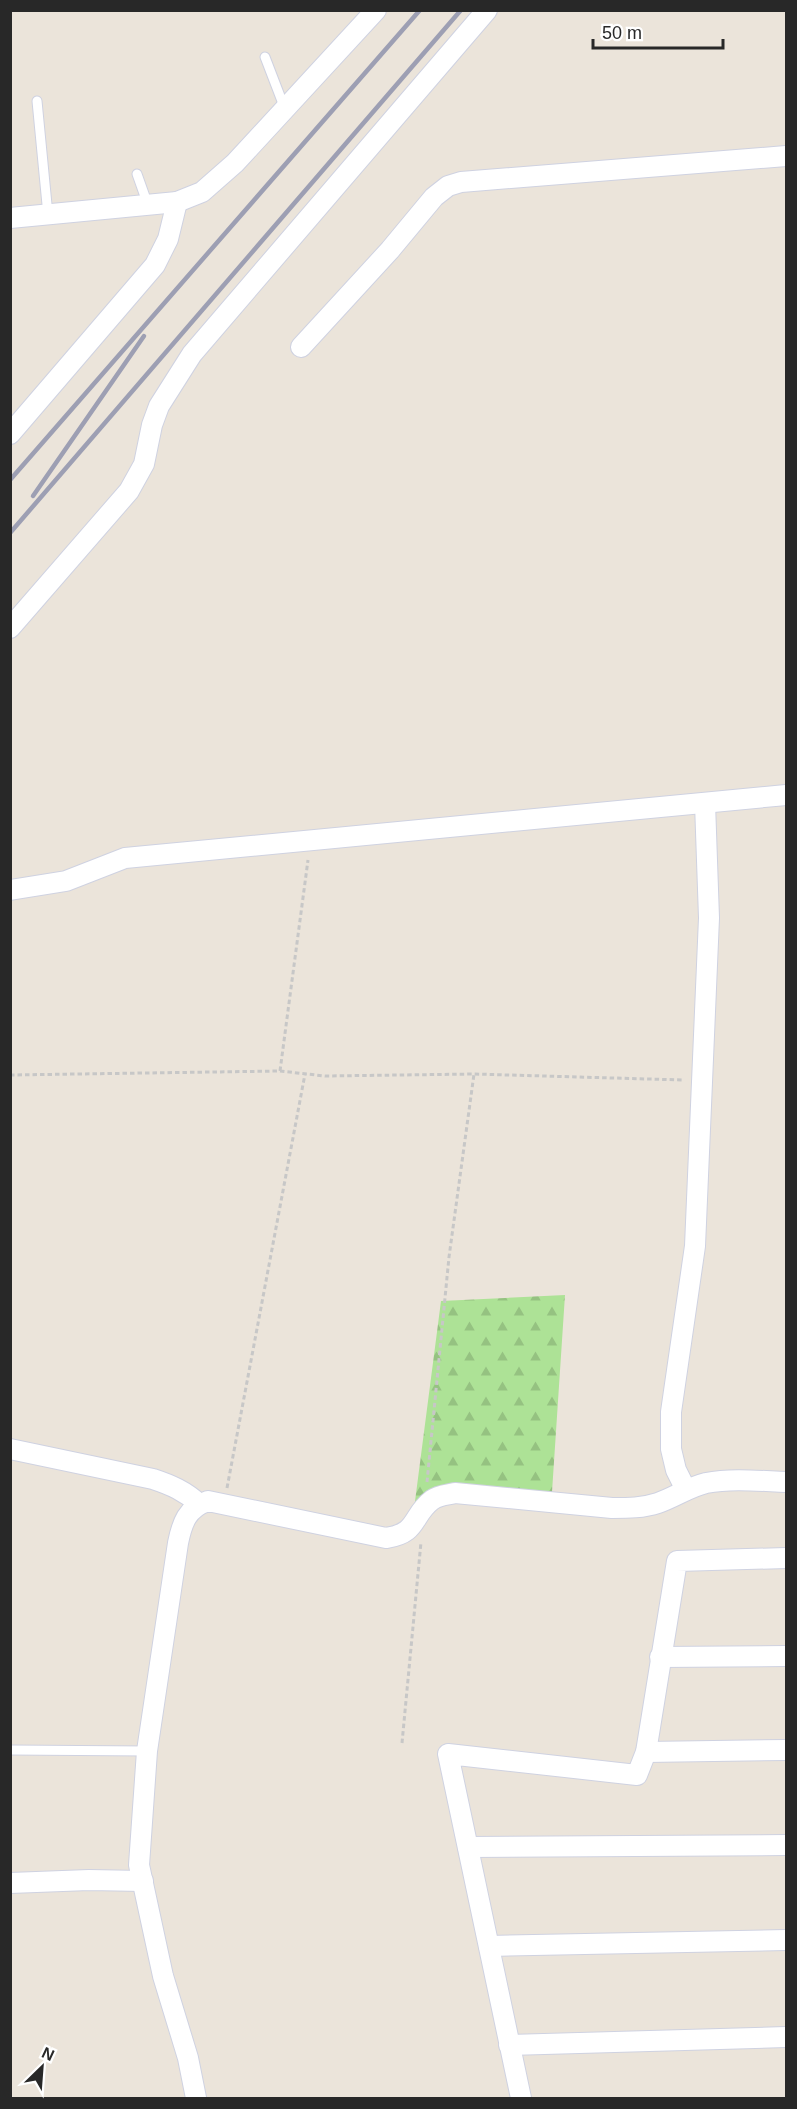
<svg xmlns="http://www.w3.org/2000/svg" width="797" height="2109" viewBox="0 0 797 2109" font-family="Arial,sans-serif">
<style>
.forest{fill:url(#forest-firs)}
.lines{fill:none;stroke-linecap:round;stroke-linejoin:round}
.lane-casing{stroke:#cfd2e1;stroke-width:11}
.street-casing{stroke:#cfd2e1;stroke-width:22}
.path{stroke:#c7c7c7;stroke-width:3;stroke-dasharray:4.5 3;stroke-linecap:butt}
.lane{stroke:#fff;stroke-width:9}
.street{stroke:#fff;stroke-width:20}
.rail{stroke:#9d9fb3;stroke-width:4.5}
</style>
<defs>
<pattern id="forest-firs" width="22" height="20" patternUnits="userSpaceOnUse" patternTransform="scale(1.5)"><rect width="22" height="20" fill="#ade296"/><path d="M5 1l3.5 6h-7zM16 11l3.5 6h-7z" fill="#95c281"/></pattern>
</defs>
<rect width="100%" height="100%" fill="#ebe4da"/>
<path class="forest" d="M565,1295L552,1492L453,1484L414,1509L441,1301Z"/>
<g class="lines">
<g class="lane-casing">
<g id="lane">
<path d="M265,57L285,109"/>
<path d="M37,101L48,215"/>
<path d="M137,174L148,205"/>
<path d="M10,1750L147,1751"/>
</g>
</g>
<g class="street-casing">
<g id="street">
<path d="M10,218L177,202L202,192L235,163L376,10"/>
<path d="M301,347L390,250L434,197L448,186L461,182L786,156"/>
<path d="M10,434L155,265L168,239L177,202"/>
<path d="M10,628L129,491L144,464L152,425L159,406L192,354L487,10"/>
<path d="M10,890L66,881L125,858L786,795"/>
<path d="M10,1449L153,1479C171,1485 185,1491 199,1504"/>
<path d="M686,1490L676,1470L671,1449V1412L695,1246L709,918L705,803"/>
<path d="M660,1657L786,1656"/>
<path d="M646,1752L786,1750"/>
<path d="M468,1847L786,1845"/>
<path d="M10,1883L89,1880L143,1881"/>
<path d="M489,1946L786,1940"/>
<path d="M509,2045L786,2037"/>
<path d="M196,2098L188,2058L163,1976L139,1865L147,1751L178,1543C182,1523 187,1508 208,1501L386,1538C419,1533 411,1516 432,1500C439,1495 447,1495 455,1493L612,1508C628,1508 643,1508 658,1503C675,1497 689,1487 706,1483C732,1478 760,1481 786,1482"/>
<path d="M521,2098L448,1754L637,1775L646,1752L677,1561L786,1558"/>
</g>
</g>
<g class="path">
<path d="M280,1071L308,860"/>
<path d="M10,1075L280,1071L325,1076L474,1074L683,1080"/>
<path d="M427,1482L449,1257L474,1074"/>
<path d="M227,1488L305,1074"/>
<path d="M402,1743L421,1542"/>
</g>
<use href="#lane" class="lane"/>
<use href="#street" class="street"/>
<g class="rail">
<path d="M10,480L420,10"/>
<path d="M33,496L144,336"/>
<path d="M10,533L461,10"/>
</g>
</g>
<rect width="797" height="2109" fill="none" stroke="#282828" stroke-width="24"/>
<g transform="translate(42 2067) rotate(25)" stroke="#ffffff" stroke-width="4.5" paint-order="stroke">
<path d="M0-4.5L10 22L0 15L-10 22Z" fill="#282828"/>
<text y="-9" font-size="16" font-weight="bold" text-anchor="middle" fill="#282828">N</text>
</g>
<path d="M593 39v9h130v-9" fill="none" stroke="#282828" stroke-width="3"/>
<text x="602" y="39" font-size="18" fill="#282828" stroke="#ffffff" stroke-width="4.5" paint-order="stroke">50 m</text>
</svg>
